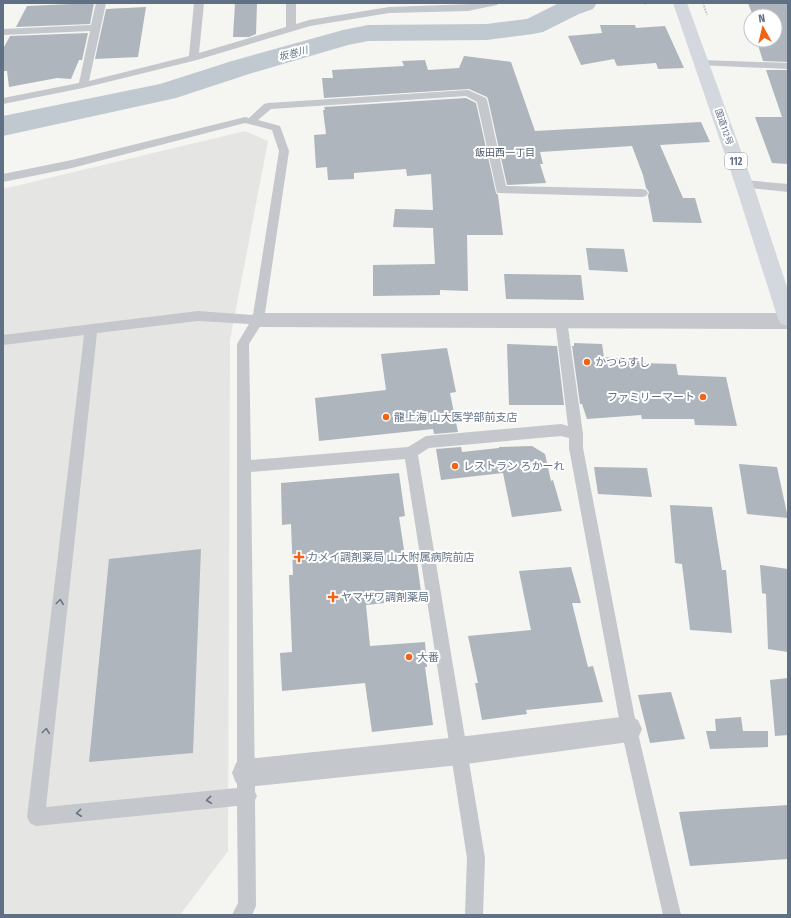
<svg xmlns="http://www.w3.org/2000/svg" width="791" height="918" viewBox="0 0 791 918" font-family="'Fira Sans Condensed','Noto Sans JP',sans-serif">
<style>
.built{fill:#e5e6e4}
.lines{fill:none;stroke-linecap:round;stroke-linejoin:round}
.river{fill:#c0c9d0;fill-rule:evenodd}
.building{fill:#aeb5bc}
.path{stroke:#bdbfc2;stroke-width:2;stroke-dasharray:1.5 1.5;stroke-linecap:butt}
.service{fill:#c4c7cb;fill-rule:evenodd}
.minor{fill:#c4c7cb;fill-rule:evenodd}
.tertiary{fill:#c4c7cb;fill-rule:evenodd}
.trunk{fill:#d2d8dd;fill-rule:evenodd}
.oneway{stroke:#667588}
.poi-dot{fill:#f26314;stroke:#fff;stroke-width:1.5}
.labels{text-anchor:middle;stroke-width:4;stroke-linejoin:round;paint-order:stroke}
.far-street-label{font-size:9px;fill:#617185;stroke:#fff}
.far-water-label{font-size:10px;font-style:italic;fill:#627a89;stroke:#fff}
.far-neighbourhood-label{font-size:10px;fill:#505b69;stroke:#fff}
.shield{fill:#fff;stroke:#909caa;stroke-width:1}
.shield-label{font-size:10px;font-weight:bold;fill:#617185}
.poi-label{font-size:11px;fill:#617185;stroke:#fff;text-anchor:start}
</style>
<rect width="100%" height="100%" fill="#f5f5f1"/>
<path class="built" d="M245,131L268,141L230,340L228,851L180,915H3V189Z"/>
<g class="lines">
<path class="river" d="M559,3H597L593,9L579,14L543,32L533,34L486,40L368,41L348,45L252,73L176,98L3,136V116L160,84L232,61L343,30L368,25L486,24L527,19Z"/>
</g>
<g class="building">
<path d="M94,3L90,24L16,27L27,6Z"/>
<path d="M235,3H257L256,34L249,37H233Z"/>
<path d="M748,3H788V62L763,61L758,45H765L763,40H775V16H753Z"/>
<path d="M146,7L138,57L95,59L106,9Z"/>
<path d="M600,25H635L636,28L665,26L684,68L658,69L656,63L617,66L614,59L581,65L568,36L602,33Z"/>
<path d="M88,33L82,60H79L71,79L57,78L9,87L7,71H3V49L10,36Z"/>
<path d="M464,56L511,62L535,131L701,122L710,142L660,145L683,198H695L702,223L653,222L648,196L649,192L646,188L643,175L632,146L540,152L543,164H540L546,183L507,185L488,99L487,97L469,89L324,98L322,78H333L332,70L404,66L402,61L425,60L428,70L459,68Z"/>
<path d="M766,70H788V164L772,163L755,117H782Z"/>
<path d="M466,98L476,103L496,193L498,195L503,235H467L468,291L440,290V295L373,296V265L435,264L433,228L393,227L395,209L433,210L431,174L407,176L406,169L354,173V179L328,180L327,167L316,168L314,135L326,134L323,110H325L324,107Z"/>
<path d="M586,248L624,249L628,272L589,270Z"/>
<path d="M504,274L581,275L584,300L506,299Z"/>
<path d="M574,343L602,344L604,357L639,360V363L676,364L678,375L726,377L737,426L695,425L694,419H642L641,415L587,419L582,404H580L572,346H574Z"/>
<path d="M507,344L557,346L564,405H509Z"/>
<path d="M447,348L456,392L450,393L458,432L434,434L433,429L319,441L315,398L386,390L381,354Z"/>
<path d="M532,446L545,454L551,481L553,480L562,511L512,517L503,473L441,480L436,449L461,447L462,452L499,448V447Z"/>
<path d="M739,464L777,467L788,518L747,514Z"/>
<path d="M594,467L647,468L652,497L598,494Z"/>
<path d="M399,473L405,516L399,517L406,563L417,562L422,599L366,605L370,646L425,642L427,667H425L433,725L372,732L365,683L282,691L280,653L292,652L289,575H293L291,524L282,525L281,483Z"/>
<path d="M670,505L712,507L722,570H726L732,633L690,630L682,564L675,563Z"/>
<path d="M201,549L193,753L89,762L109,559Z"/>
<path d="M760,565L788,569V652L768,649L766,594L762,593Z"/>
<path d="M571,567L581,603H572L588,667L593,666L603,702L526,710L527,714L482,720L475,683H478L468,636L531,630L519,571Z"/>
<path d="M788,678V735L775,736L770,680Z"/>
<path d="M671,692L685,739L650,743L638,695Z"/>
<path d="M741,717L743,731H768V747L710,749L706,731H716L715,719Z"/>
<path d="M788,805V859L690,866L679,812Z"/>
</g>
<g class="lines">
<g class="path">
<path d="M645,3L646,5"/>
<path d="M703,3L707,15"/>
</g>
<g class="service">
<path d="M96,3H106L89,81L189,56L194,3H204L199,53L286,27V3H296V24L309,20L389,7L499,3L497,5L468,11L389,13L310,26L197,60L83,88L3,104V98L79,83L90,31L3,35V29L91,25Z"/>
<path d="M702,60L788,63V69L699,65L697,63Z"/>
<path d="M468,90L486,98L487,100L506,186L642,189L646,190L648,193L646,196L642,197L497,193L477,102L466,96L271,109L258,120L280,126L289,151L264,320L249,344L251,460L408,447L426,436L561,424L568,426L555,320L557,317L561,315L565,317L567,320L583,434V448L637,729L681,915H663L621,729L569,448V438L561,436L429,448L418,455L485,858L483,915H465L467,858L405,459L251,472L255,792L257,796L255,800L256,906L252,915H232L238,903L237,806L36,826L30,823L27,817L84,335L3,345V335L198,311L253,315L279,151L272,130L245,123L72,168L3,182V174L72,160L245,117L249,118L264,104L268,103ZM198,321L249,324L237,344V788L46,807L97,333Z"/>
<path d="M744,180L788,184V192L740,187L739,184L740,181Z"/>
</g>
<path class="minor" d="M629,716L638,720L642,729L638,738L629,742L459,765L246,787L236,783L232,773L236,763L246,759L459,737Z"/>
<path class="tertiary" d="M258,313H788V329L258,327L251,325L248,320L251,315Z"/>
<path class="trunk" d="M673,3H687L753,184L788,290V326L781,324L778,319L735,184Z"/>
</g>
<defs><path id="oneway-chevron" d="M-2-3.5L2.5 0L-2 3.5" fill="none" stroke-width="1.6" stroke-linecap="round" stroke-linejoin="round"/></defs>
<g class="oneway">
<use href="#oneway-chevron" transform="translate(60 602) rotate(-83)"/>
<use href="#oneway-chevron" transform="translate(46 731) rotate(-83)"/>
<use href="#oneway-chevron" transform="translate(209 800) rotate(174)"/>
<use href="#oneway-chevron" transform="translate(79 813) rotate(174)"/>
</g>
<g class="poi-dot">
<circle cx="587" cy="362" r="4"/>
<circle cx="703" cy="397" r="4"/>
<circle cx="386" cy="417" r="4"/>
<circle cx="455" cy="466" r="4"/>
<path d="M297 551h4v4h4v4h-4v4h-4v-4h-4v-4h4z"/>
<path d="M331 591h4v4h4v4h-4v4h-4v-4h-4v-4h4z"/>
<circle cx="409" cy="657" r="4"/>
</g>
<g class="labels">
<g class="far-street-label">
<text transform="translate(724 127) rotate(71)" y="3">国道112号</text>
</g>
<g class="far-water-label">
<text transform="translate(293 53) rotate(-15)" y="4">坂巻川</text>
</g>
<g class="far-neighbourhood-label">
<text x="505" y="156">飯田西一丁目</text>
</g>
<rect class="shield" x="725" y="153" width="22" height="16" rx="3"/>
<g class="shield-label">
<text x="736" y="165">112</text>
</g>
<g class="poi-label">
<text x="595" y="366">かつらすし</text>
<text x="695" y="401" text-anchor="end">ファミリーマート</text>
<text x="394" y="421">龍上海 山大医学部前支店</text>
<text x="463" y="470">レストラン ろかーれ</text>
<text x="307" y="561">カメイ調剤薬局 山大附属病院前店</text>
<text x="341" y="601">ヤマザワ調剤薬局</text>
<text x="417" y="661">大番</text>
</g>
</g>
<rect width="791" height="918" fill="none" stroke="#617185" stroke-width="8"/>
<g transform="translate(763 28) rotate(352)"><circle r="19" fill="#ffffff" stroke="#c0c6ce"/>
<path d="M0-3L7 15L0 10L-7 15Z" fill="#f26314"/>
<text y="-6" font-size="11" font-weight="bold" text-anchor="middle" fill="#617185">N</text>
</g>
</svg>
